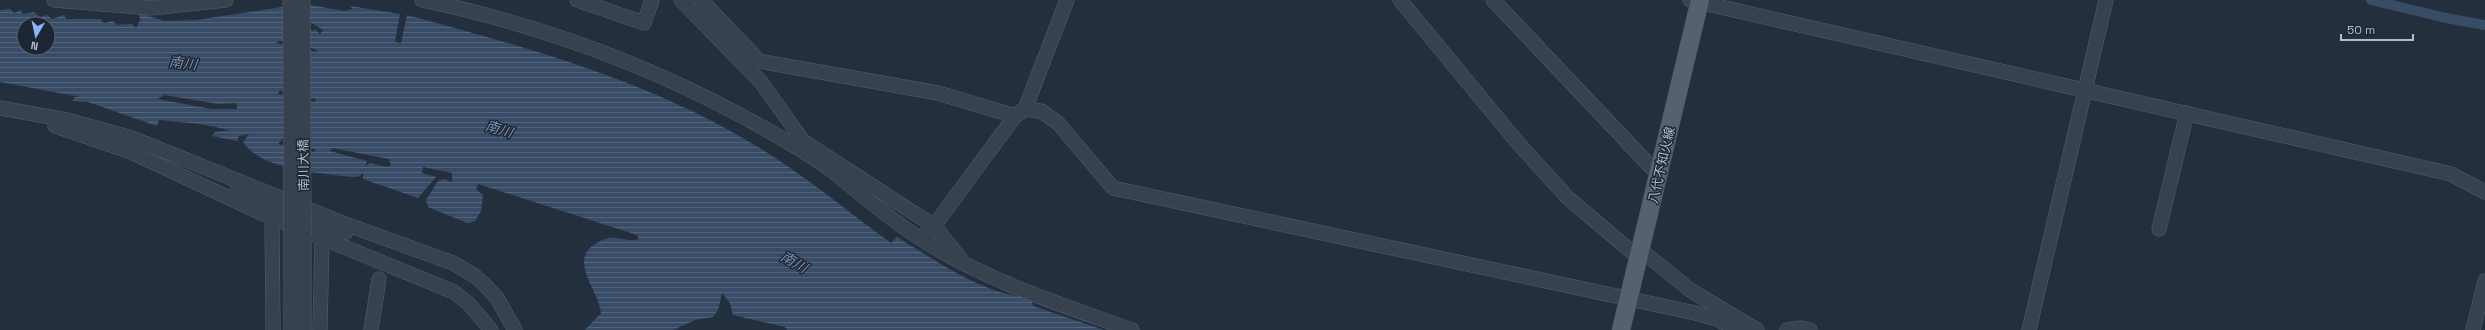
<svg xmlns="http://www.w3.org/2000/svg" width="2485" height="330" viewBox="0 0 2485 330" font-family="'Space Grotesk','Noto Sans JP',sans-serif">
<style>
.water{fill:url(#water-rules);fill-rule:evenodd}
.lines{fill:none;stroke-linecap:round;stroke-linejoin:round}
.canal{stroke:#394c67;stroke-width:10}
.minor-casing{stroke:#565f6c;stroke-width:15}
.major-casing{stroke:#414a57;stroke-width:19}
.minor{stroke:#38414e;stroke-width:14}
.major{stroke:#56606e;stroke-width:18}
.minor-bridge-casing{stroke:#565f6c;stroke-width:15;stroke-linecap:butt}
.minor-bridge{stroke:#38414e;stroke-width:14}
.labels{text-anchor:middle;stroke-width:3;stroke-linejoin:round;paint-order:stroke}
.street-label{font-size:13px;fill:#b4bcc9;stroke:#1d2633}
.water-label{font-size:14px;font-style:italic;fill:#7c92b1;stroke:#1d2633}
</style>
<defs>
<pattern id="water-rules" width="6" height="5" patternUnits="userSpaceOnUse"><rect width="6" height="5" fill="#394c67"/><path d="M0 2.5h6" fill="none" stroke="#53647b"/></pattern>
</defs>
<rect width="100%" height="100%" fill="#242f3e"/>
<path class="water" d="M310,5L344,11L353,9L350,6L400,14L395,42L401,43L407,15C525,47 645,79 751,143C801,172 844,209 891,243L897,237C939,262 981,294 1031,298L1033,306L1104,330H787L785,327L733,315L730,303L722,293L718,310L713,317L695,320L673,330H585L601,313C598,287 562,255 605,239C617,235 628,243 639,239L637,235L478,184L476,189L483,195L481,211L475,221L467,223L428,207L426,200L438,181L444,179L452,182V173L423,167L422,173L436,177L418,198L363,179V173L358,177H352C322,173 261,170 243,142L249,134L239,136L237,141L212,136L215,132L230,130L200,124L159,120L157,126L88,102L72,101L75,97H81L0,82V10L10,9L14,13L21,10L22,14L34,12L40,17L47,15L52,19L64,15L66,19H100L104,23L113,21L117,25L132,24L136,28L140,20L139,13L164,21L196,20L283,7L284,12ZM310,22L323,30L320,34L315,29L313,31L301,23ZM24,24H48V48H24ZM283,39L317,50L316,52L276,43L278,41H283ZM280,90L283,92L316,99L315,102L278,94ZM164,95L218,104L237,103V109H212L157,99ZM283,138L308,144V148L315,149V152L278,144ZM332,148L389,159L391,165L388,167L370,163L365,166L367,161L330,151Z"/>
<g class="lines">
<path class="canal" d="M2371,0L2446,18L2485,25"/>
<g class="minor-casing">
<g id="minor">
<path d="M54,0L151,8L226,0"/>
<path d="M422,0C532,23 642,62 742,116C771,132 803,149 830,169C860,193 889,219 921,239C986,281 1060,304 1132,330"/>
<path d="M577,0L644,23L652,0"/>
<path d="M681,0L761,82L803,141L934,226L960,258"/>
<path d="M701,0L759,61L938,93L1015,116"/>
<path d="M1400,0L1518,143L1568,198L1639,258"/>
<path d="M1493,0L1652,168L1659,171"/>
<path d="M1690,0L2451,174L2485,192"/>
<path d="M0,108L67,120L132,138L340,222L453,263L475,276L485,285L497,298L515,330"/>
<path d="M1025,109L1041,111L1058,123L1113,188L1695,313L1717,319L1738,330"/>
<path d="M55,126L131,152L259,212L454,292L469,304L491,330"/>
<path d="M237,190C272,208 308,223 346,232"/>
<path d="M272,217L273,330"/>
<path d="M2159,229L2187,113"/>
<path d="M927,231L929,232L934,226L1015,116L1025,109L1067,0"/>
<path d="M1641,250L1690,290L1757,330"/>
<path d="M291,330V232"/>
<path d="M304,330V236"/>
<path d="M320,330L322,238"/>
<path d="M371,330L379,279"/>
<path d="M1787,330L1801,328L1810,330"/>
<path d="M2029,330L2106,0"/>
<path d="M2473,330L2485,281"/>
</g>
</g>
<g class="major-casing">
<path id="major" d="M1621,330L1700,0"/>
</g>
<use href="#minor" class="minor"/>
<use href="#major" class="major"/>
<g class="minor-bridge-casing">
<g id="minor-bridge">
<path d="M290,0L291,232"/>
<path d="M303,0L304,236"/>
</g>
</g>
<use href="#minor-bridge" class="minor-bridge"/>
</g>
<g class="labels">
<g class="street-label">
<text transform="translate(303 165) rotate(-91)" y="5">南川大橋</text>
<text transform="translate(1661 165) rotate(-77)" y="5">八代不知火線</text>
</g>
<g class="water-label">
<text transform="translate(183 63) rotate(7)" y="5">南川</text>
<text transform="translate(499 129) rotate(17)" y="5">南川</text>
<text transform="translate(794 262) rotate(30)" y="5">南川</text>
</g>
</g>
<g transform="translate(36 36) rotate(189)"><circle r="19" fill="#1d2633" stroke="#59626f"/>
<path d="M0-3L7 15L0 10L-7 15Z" fill="#8ab4f8"/>
<text y="-6" font-size="11" font-weight="bold" text-anchor="middle" fill="#b4bcc9">N</text>
</g>
<path d="M2341 34v6h72v-6" fill="none" stroke="#b4bcc9" stroke-width="2"/>
<text x="2347" y="34" font-size="12" fill="#b4bcc9" stroke="#1d2633" stroke-width="3" paint-order="stroke">50 m</text>
</svg>
